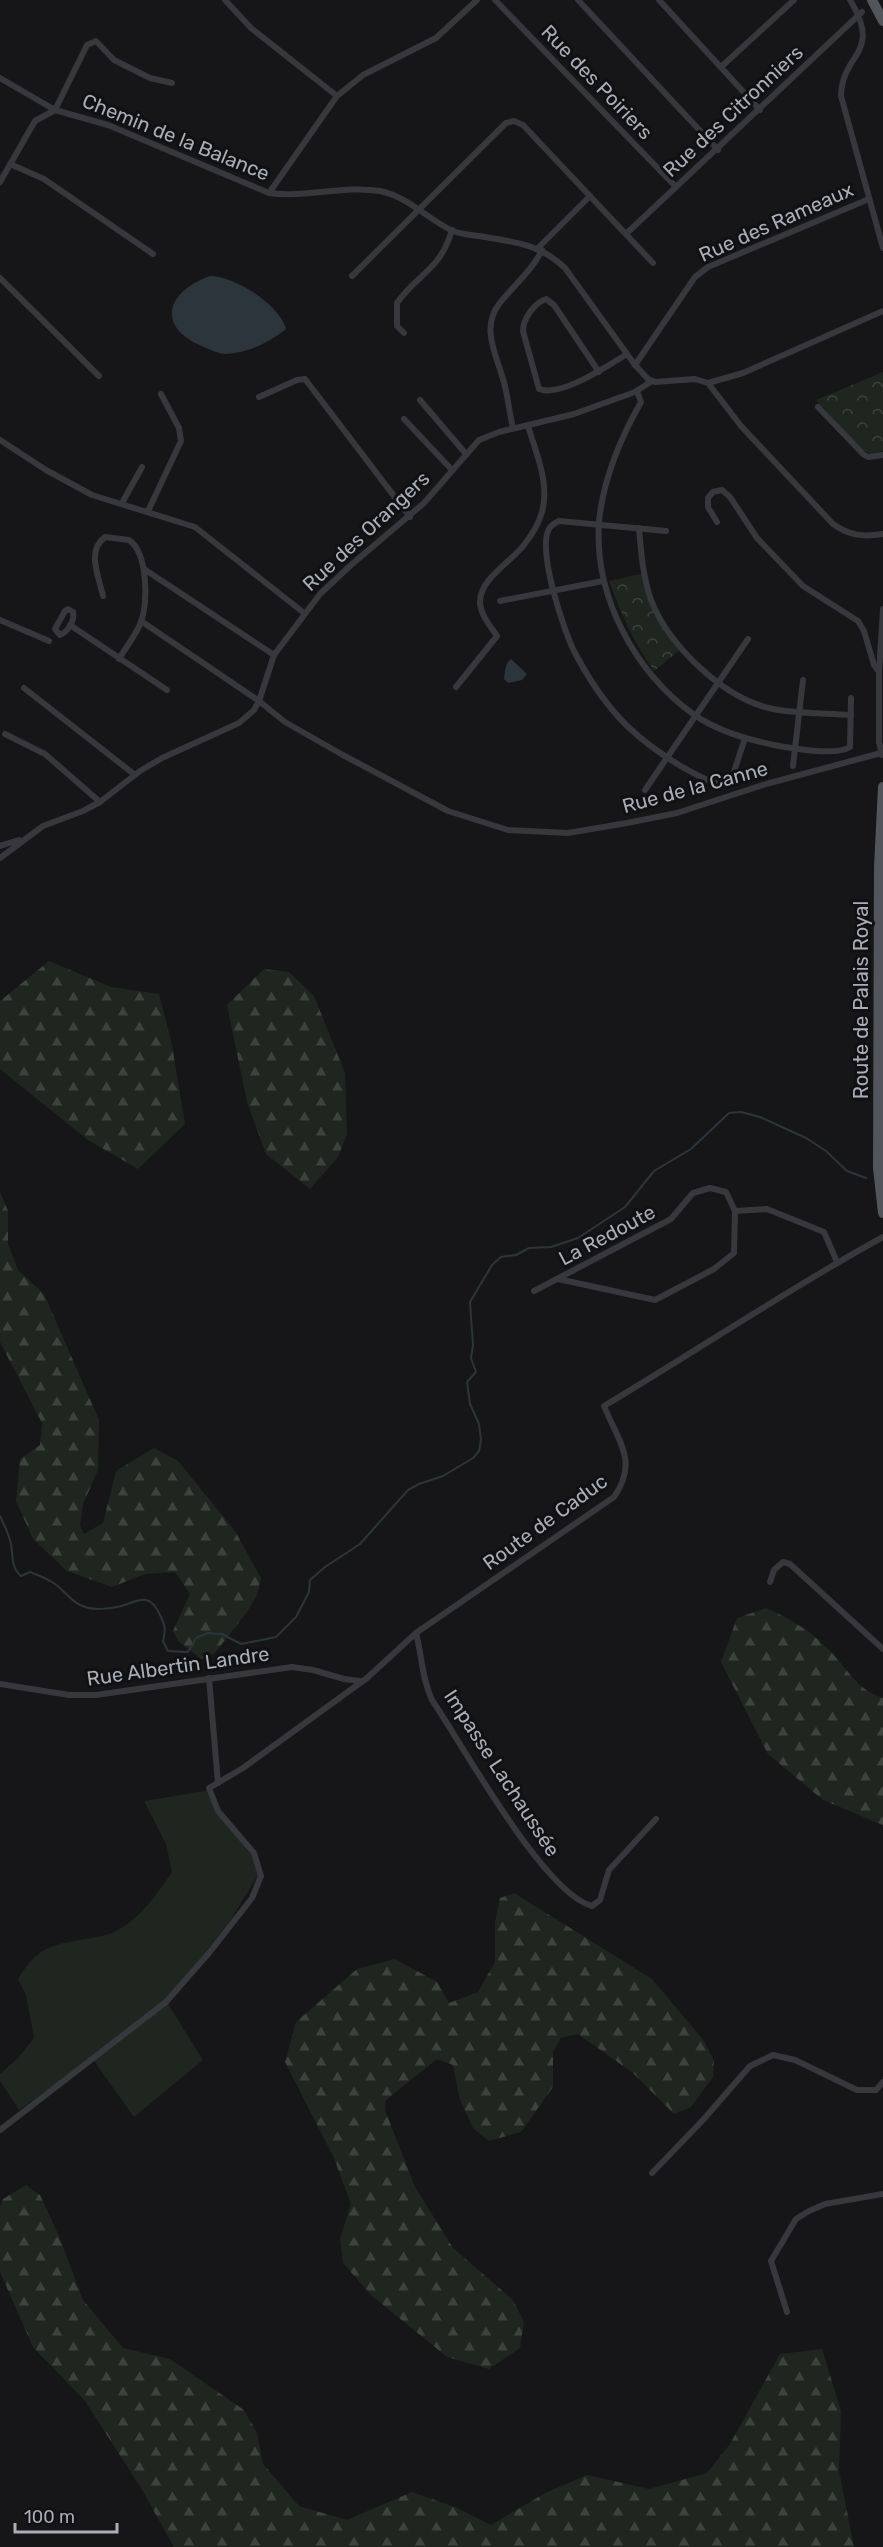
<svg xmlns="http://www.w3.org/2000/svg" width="883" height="2547" viewBox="0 0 883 2547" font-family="Rubik,sans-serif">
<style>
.grass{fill:#1e261f}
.forest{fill:url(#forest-firs)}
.park{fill:url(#park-crowns)}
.water{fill:#2c353c}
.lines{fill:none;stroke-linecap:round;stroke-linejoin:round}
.stream{stroke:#2c353c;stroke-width:2}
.minor{stroke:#37383d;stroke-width:6}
.primary{stroke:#53555c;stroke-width:10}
.labels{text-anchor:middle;stroke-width:6;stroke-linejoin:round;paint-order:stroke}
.street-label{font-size:20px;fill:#a8adb8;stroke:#111113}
</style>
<defs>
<pattern id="forest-firs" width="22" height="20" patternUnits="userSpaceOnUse" patternTransform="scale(1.5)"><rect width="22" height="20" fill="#1e261f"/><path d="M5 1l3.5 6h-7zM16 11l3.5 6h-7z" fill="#3c433d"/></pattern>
<pattern id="park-crowns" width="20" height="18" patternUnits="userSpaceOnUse" patternTransform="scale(1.5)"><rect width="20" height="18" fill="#1e261f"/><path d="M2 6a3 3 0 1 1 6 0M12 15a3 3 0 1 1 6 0" fill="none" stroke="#3c433d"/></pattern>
</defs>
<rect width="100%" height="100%" fill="#161618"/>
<g class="grass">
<path d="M210,1790L217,1810L254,1859L258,1875L230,1921L194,1967L164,2001L80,2067L19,2110L0,2081V2074L18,2058L34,2038L26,1995L18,1979C39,1944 54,1945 91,1938C100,1936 110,1935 118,1930C140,1918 158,1893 172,1872L166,1844L144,1801Z"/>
<path d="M168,2004L203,2060L134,2117L94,2061Z"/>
</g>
<g class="forest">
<path d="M49,961L111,987L159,994L172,1045L185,1124L138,1169L88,1140L0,1069V1001Z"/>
<path d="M264,969L289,972L314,996L345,1073L347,1134L338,1157L310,1189L266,1154L247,1102L227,1005Z"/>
<path d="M0,1192L8,1211V1244L18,1270L44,1294L99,1420L98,1470L83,1504L80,1526L84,1534L103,1523L116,1471L154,1448L178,1461L235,1531L261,1578L257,1595L247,1612L215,1653L201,1659L178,1641L173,1631L190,1594L175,1572L145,1574L112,1587L67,1571L33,1539L16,1501L20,1459L40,1445L42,1423L0,1342Z"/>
<path d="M766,1608C789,1618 810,1630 828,1649C848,1668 855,1689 883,1698V1825L823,1800L768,1754L721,1662L737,1618Z"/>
<path d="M514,1893L652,1979L704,2041L714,2061L713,2077L691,2107L674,2114L633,2073L578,2034L561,2038L553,2052V2087L521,2132L489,2141L473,2128L460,2100L453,2065L437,2059L386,2100L385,2110L415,2187L453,2248L513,2300L524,2322L520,2348L489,2369L447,2357L372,2296L343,2263L340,2239L351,2204L334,2158L285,2062L296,2022L357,1969L395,1959L437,1982L449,2003L478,1992L495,1962V1922L500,1898Z"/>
<path d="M26,2185L40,2195L59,2236L83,2300L123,2348L170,2359L244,2410L257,2433L263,2464L299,2506L347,2520L412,2492L455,2507L491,2525L545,2493L587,2475L649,2489L707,2473L730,2444L780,2354L822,2349L841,2411L839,2471L854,2547H174L141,2488L85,2401L33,2347L0,2272V2207L3,2199Z"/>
</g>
<g class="park">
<path d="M883,372V451L871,454L859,447L816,400Z"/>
<path d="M641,574L648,598L680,650L654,671C634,643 621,614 609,581Z"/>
</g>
<g class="water">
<path d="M210,276C234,276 279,304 286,329C270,342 248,353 226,354C219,354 211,350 204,347C156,328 165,292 210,276Z"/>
<path d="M511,659L527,674L522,680L508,683L504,679C505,672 505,663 511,659Z"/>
</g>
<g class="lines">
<path class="stream" d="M0,1516C4,1525 9,1534 11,1544C13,1555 11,1568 21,1576L30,1572C38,1575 48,1579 55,1584C65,1591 73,1604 85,1607C93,1610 109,1609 117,1607C137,1603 148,1589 160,1615C165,1625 166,1630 163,1641L168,1651L188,1652L196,1638L208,1633L222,1634L241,1644L276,1637L296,1617L309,1592L310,1580L325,1567L360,1544L408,1490L419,1484L443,1476L473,1458L479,1451L481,1440L479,1424L470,1404L467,1382L476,1372L471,1358L473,1345L470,1302L492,1265L501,1257L516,1255L529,1248L551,1247L578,1238L625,1207L654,1171L691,1149L729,1113L741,1112L760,1117L806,1138L826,1151L847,1171L866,1178"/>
<g class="minor">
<path d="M225,0L251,28L337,96"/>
<path d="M495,0L676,187"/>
<path d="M578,0L718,150"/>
<path d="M659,0L760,110"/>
<path d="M850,0C883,54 842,52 841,96L883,248"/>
<path d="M721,67L794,0"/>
<path d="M0,78L55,110L87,45L96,41L114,60L150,78L172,83"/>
<path d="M10,164L44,179L153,254"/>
<path d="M0,182L35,121L55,110L108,125L269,193C306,198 344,185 380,191C409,197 427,219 453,231C463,235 474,235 485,237C516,242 541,245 565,268L635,365L648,379L655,382L695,379L708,383L741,426L833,524C850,536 863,537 883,534"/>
<path d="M269,193L337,96L363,75L436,38L477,0"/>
<path d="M627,233L862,12"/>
<path d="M538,248L590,196"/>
<path d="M352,276L506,123L514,121L523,125L653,263"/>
<path d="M0,278L99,376"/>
<path d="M404,333L397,326V303C418,273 440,271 452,230"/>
<path d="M635,365L695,277L708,267L869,199"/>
<path d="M599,372L554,305L546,299C534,303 523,319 523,331L539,389C560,398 609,365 627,354"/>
<path d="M708,383L743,373L883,311"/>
<path d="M637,391L641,402C620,439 603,479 599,522C594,596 634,671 693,714C717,731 746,739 774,745C790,748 836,756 850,747L851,698"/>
<path d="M259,397L297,380L305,379L410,517"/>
<path d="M420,400L466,454"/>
<path d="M818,407L863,454L868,457L883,455"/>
<path d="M404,419L452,470"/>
<path d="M513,428C509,412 508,395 503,379C496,354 481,328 499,304C513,286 532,271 542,250"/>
<path d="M0,440L46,470L92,495L195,527L304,613"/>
<path d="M122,503L142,467"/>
<path d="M148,511L181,441L179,428L161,394"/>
<path d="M717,522L708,507V498L713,492L722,490L730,497L757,538L803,586L858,621L864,631L874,665L879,672"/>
<path d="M639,528C641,552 643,577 651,600C669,646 724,699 773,709C798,714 825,713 851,715"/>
<path d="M666,531L559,521C555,523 551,525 549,529C537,550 564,632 575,653C585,672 597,691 610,707C632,735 666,759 697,775C708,780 720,788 731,781L745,738"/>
<path d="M144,569L274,655"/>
<path d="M103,596C99,577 86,551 105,537L129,540C148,553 148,602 141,622C136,635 126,647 119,659"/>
<path d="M500,601L603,581"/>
<path d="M68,609L73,612C75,620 68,632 60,635L55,629L65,611Z"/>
<path d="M0,620L49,641"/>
<path d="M141,621L259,701L285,722L341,754L448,811L508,830L568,833L627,823L677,813L766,784L881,753"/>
<path d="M70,625L167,690"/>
<path d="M456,687L497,636C490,626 481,615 480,603C479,579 511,562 524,545C531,536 539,523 542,512C550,483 536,453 528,426"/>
<path d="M24,688L135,775"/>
<path d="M5,734L45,754L100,802"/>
<path d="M882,755L879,742V672L883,609"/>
<path d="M793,766L803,680"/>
<path d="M645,790L748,639"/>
<path d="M0,846L19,840"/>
<path d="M0,858L43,826L83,811L100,802L140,771L162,758L239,723L254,710L259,701L274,655L320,594L351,565L424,503L479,440L499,432L574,414L635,392L652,381"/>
<path d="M735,1211L767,1209L824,1232L837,1262"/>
<path d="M534,1291L671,1219L693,1193L710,1188L726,1192L735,1211L734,1253L714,1269L655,1300L558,1279"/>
<path d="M770,1582L774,1570L783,1562L790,1564L883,1649"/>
<path d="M416,1633C422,1656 422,1679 432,1700C462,1744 544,1894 592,1906L600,1900L609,1870L656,1819"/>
<path d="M209,1678L218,1783"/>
<path d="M0,1684L69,1695H96L292,1667L313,1670L344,1679L360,1681"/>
<path d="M0,2130L166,2002L209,1953L252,1898L261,1876L254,1853L218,1811L209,1788L243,1768L367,1678L416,1633L614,1497C639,1461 618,1441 604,1406C698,1350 788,1289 883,1237"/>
<path d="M652,2173L703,2120L750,2066L773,2055L795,2060L857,2090H876L883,2082"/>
<path d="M787,2312L771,2261L796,2219L809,2211L825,2204L883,2194"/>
</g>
<g class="primary">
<path d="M872,0L883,21"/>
<path d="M883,787L879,867L878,1168L883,1213"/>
</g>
</g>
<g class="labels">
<g class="street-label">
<text transform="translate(597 82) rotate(46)" y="7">Rue des Poiriers</text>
<text transform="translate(733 111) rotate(-43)" y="7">Rue des Citronniers</text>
<text transform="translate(176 137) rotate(22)" y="7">Chemin de la Balance</text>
<text transform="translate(776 222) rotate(-24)" y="7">Rue des Rameaux</text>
<text transform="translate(366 531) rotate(-43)" y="7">Rue des Orangers</text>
<text transform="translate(695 787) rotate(-15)" y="7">Rue de la Canne</text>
<text transform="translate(861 1000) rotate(-90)" y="7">Route de Palais Royal</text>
<text transform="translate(607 1235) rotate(-28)" y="7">La Redoute</text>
<text transform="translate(545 1522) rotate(-36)" y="7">Route de Caduc</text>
<text transform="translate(178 1666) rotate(-8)" y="7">Rue Albertin Landre</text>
<text transform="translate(502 1773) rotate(57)" y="7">Impasse Lachaussée</text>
</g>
</g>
<path d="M15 2523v9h102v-9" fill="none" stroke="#a8adb8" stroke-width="3"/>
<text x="24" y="2523" font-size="18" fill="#a8adb8" stroke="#111113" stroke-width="4.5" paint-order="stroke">100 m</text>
</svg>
